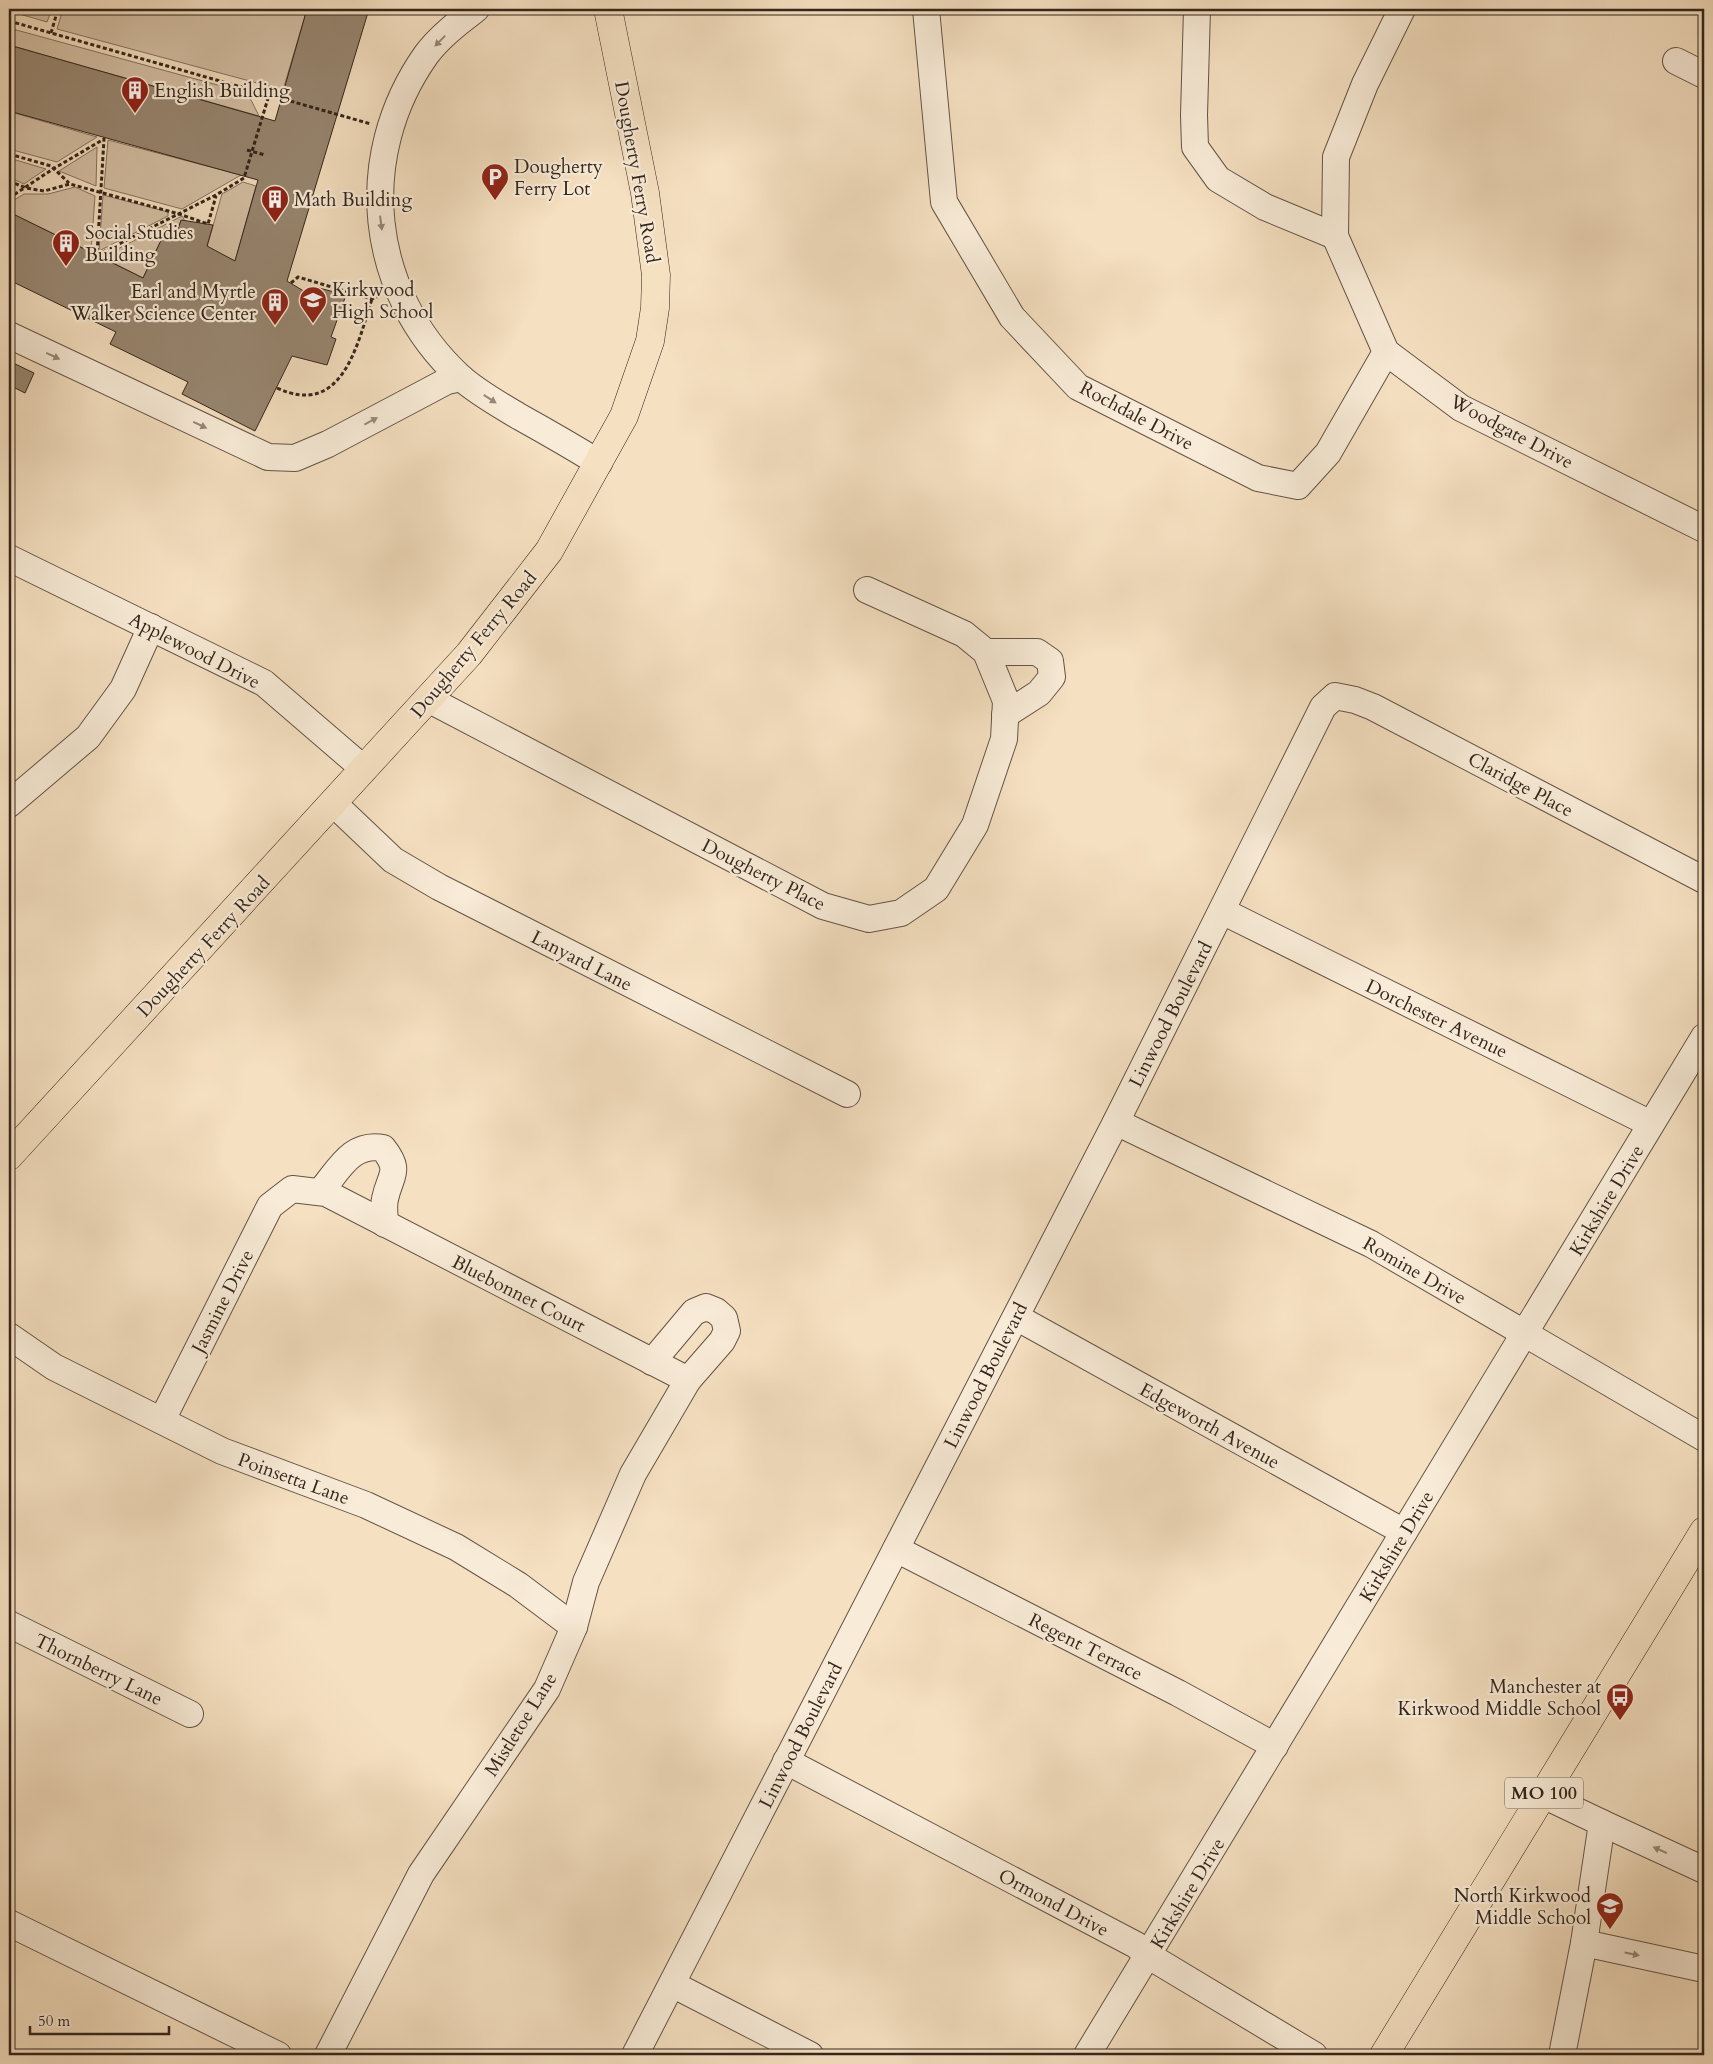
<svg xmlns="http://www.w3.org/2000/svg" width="1713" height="2064" viewBox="0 0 1713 2064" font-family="Cardo,serif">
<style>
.green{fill:#d4c0a5;stroke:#847361}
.building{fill:#988772;stroke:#34261d}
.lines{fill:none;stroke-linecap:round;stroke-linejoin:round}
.minor-casing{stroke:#645446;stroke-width:28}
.major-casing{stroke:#34261d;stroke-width:29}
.path{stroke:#34261d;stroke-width:3;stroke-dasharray:4 2.5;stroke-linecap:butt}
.minor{stroke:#f8ebd7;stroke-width:26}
.major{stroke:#f5e0c1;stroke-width:28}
.oneway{fill:#96887a}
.labels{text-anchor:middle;stroke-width:4.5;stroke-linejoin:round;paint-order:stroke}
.shield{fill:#f8ebd7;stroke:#6f6155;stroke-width:1}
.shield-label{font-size:18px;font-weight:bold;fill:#34261d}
.poi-label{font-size:19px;fill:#34261d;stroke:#f8ebd7;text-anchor:start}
.street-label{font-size:19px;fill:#34261d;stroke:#f8ebd7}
</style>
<rect width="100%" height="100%" fill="#f5e0c1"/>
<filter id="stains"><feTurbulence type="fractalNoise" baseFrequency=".004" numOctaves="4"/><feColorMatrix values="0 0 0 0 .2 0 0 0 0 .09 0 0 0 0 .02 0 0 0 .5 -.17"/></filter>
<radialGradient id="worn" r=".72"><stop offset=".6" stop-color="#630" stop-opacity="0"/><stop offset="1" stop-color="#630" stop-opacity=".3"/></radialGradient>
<g class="green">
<path d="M9,9H52L47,22L9,11Z"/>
<path d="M63,9H307L283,90L57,29Z"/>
<path d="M9,28L236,90L249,96L259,116L9,45Z"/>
<path d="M11,112L97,137L57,162L9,149Z"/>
<path d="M108,140L241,175L182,209L104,188Z"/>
<path d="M97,147L96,186L59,171Z"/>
<path d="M9,158L46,169L24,184L9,177Z"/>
<path d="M243,182L256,186L235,261L207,247L222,194Z"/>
<path d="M75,187L95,196L91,252L9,212V203L24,194H48Z"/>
<path d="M103,195L168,212V216L99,251Z"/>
<path d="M182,216L185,221H181L177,232L167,228L143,278L102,257Z"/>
</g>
<g class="building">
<path d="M307,9H369L287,281L312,296L315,287L346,295L331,337L336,339L327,365L292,356L255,431L182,394L188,382L110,344L116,332L9,280V212L143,278L167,228L177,232L181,220L213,225L207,246L235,261L258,180L9,111V45L275,121Z"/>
<path d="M9,361L34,373L25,393L9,385Z"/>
</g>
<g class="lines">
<g class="minor-casing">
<g id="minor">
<path d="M476,9C459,22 439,37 426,55C354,157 368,292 460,377C478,393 500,405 520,417C547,432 573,447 599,463"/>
<path d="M926,9L944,202L1012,317L1078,387L1258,478L1298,486L1328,453L1386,352"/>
<path d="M1197,9L1194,115L1195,147L1218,179L1265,207L1335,236"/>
<path d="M1402,9L1365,84L1336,157L1335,236L1386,352L1461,408L1704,529"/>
<path d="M1676,61L1704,75"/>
<path d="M9,335L268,457L295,458L328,444L447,381L461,378"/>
<path d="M9,558L264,683L364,769"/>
<path d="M986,652H1037L1050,661L1052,677L1039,693L1005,715"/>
<path d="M428,699L823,906L869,919L901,913L936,889L975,825L1004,739L1006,701L986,652L964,634L867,590"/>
<path d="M333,803L393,860L439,887L847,1094"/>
<path d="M9,804L88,737L123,689L151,627"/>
<path d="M1222,911L1651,1124"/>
<path d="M1116,1122L1371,1244L1704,1438"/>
<path d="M320,1192C339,1170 351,1142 383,1148C402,1172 390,1174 385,1199C383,1207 385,1216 385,1224"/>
<path d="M1016,1317L1404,1532"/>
<path d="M9,1336L54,1367L222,1451L366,1505L456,1547L518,1585L574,1627"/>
<path d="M162,1420L270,1206L292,1189L326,1193L688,1380"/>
<path d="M896,1549L1178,1693L1275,1746"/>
<path d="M9,1624L190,1714"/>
<path d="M786,1761L1136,1945L1149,1956L1314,2055"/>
<path d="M1543,1795L1602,1823L1584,1943L1562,2055"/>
<path d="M1602,1823L1704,1870"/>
<path d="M9,1923L278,2055"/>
<path d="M1584,1943L1704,1969"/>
<path d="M672,1984L810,2055"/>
<path d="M328,2055L421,1874L547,1689L574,1627L586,1582L633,1474L688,1380L722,1341L727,1331L724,1318L716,1311L706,1307L694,1312L652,1362"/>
<path d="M635,2055L1116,1122L1323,707L1335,696L1355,700L1373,707L1704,880"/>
<path d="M1087,2055L1704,1037"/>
</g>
</g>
<g class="major-casing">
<g id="major">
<path d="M9,1156L469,654L549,551L624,416L650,341L655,308L656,275L645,193L608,9"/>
<path d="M1384,2055L1704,1531"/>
</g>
</g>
<g class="path">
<path d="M9,21L371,124"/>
<path d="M51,33L58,9"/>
<path d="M247,150L265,155"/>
<path d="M9,154L51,166L69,183"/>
<path d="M9,181L26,188L44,191L70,184L179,214L208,224L216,196"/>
<path d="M9,198L53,169L104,139L97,255L216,195L244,178L269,95"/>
<path d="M291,283L298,277L372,299L379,296"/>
<path d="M277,388C342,418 357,346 372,299"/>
</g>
<use href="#minor" class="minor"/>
<use href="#major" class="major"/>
</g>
<defs><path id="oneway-solid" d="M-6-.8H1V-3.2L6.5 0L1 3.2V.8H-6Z" transform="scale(1.25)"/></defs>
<g class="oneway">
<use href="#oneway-solid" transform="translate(440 41) rotate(134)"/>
<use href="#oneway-solid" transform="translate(381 223) rotate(83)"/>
<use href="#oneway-solid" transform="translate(53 356) rotate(25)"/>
<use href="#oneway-solid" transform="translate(490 399) rotate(33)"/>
<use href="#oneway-solid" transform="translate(371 421) rotate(-28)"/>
<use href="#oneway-solid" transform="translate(200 425) rotate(25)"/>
<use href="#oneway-solid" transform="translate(1660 1850) rotate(-156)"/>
<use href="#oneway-solid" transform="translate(1632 1954) rotate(12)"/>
</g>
<defs>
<g id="building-pin" transform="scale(1.4375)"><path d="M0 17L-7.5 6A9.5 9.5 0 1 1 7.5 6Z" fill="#8f2418" stroke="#f8ebd7"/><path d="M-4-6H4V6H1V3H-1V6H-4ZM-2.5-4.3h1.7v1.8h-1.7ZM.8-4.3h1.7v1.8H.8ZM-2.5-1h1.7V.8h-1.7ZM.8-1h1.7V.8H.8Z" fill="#fff"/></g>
<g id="parking-pin" transform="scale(1.4375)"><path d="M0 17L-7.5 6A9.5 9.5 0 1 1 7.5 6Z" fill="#8f2418" stroke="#f8ebd7"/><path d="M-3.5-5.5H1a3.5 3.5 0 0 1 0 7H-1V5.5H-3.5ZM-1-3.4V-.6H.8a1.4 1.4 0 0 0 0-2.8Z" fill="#fff"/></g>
<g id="school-pin" transform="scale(1.4375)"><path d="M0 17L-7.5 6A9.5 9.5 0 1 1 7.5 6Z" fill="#8f2418" stroke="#f8ebd7"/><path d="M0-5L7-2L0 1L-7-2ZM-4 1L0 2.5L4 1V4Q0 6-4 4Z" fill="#fff"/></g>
<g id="bus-pin" transform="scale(1.4375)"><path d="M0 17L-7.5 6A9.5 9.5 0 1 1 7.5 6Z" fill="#8f2418" stroke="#f8ebd7"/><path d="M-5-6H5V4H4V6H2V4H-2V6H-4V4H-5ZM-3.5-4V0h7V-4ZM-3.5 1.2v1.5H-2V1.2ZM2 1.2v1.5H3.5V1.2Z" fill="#fff"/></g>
</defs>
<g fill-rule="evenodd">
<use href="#building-pin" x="135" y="90"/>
<use href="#parking-pin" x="495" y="177"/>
<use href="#building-pin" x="275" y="199"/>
<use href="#building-pin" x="66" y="243"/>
<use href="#school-pin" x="313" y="300"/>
<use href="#building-pin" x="275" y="302"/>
<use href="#bus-pin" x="1620" y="1697"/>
<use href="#school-pin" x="1610" y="1906"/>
</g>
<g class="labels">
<rect class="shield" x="1505" y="1777.5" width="78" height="31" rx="4"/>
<g class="shield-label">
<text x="1544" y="1799">MO 100</text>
</g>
<g class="poi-label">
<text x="154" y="97">English Building</text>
<text x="514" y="173">Dougherty<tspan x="514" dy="22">Ferry Lot</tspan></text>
<text x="294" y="206">Math Building</text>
<text x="85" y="239">Social Studies<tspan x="85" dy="22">Building</tspan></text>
<text x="332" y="296">Kirkwood<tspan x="332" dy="22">High School</tspan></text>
<text x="256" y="298" text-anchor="end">Earl and Myrtle<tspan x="256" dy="22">Walker Science Center</tspan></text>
<text x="1601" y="1693" text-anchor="end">Manchester at<tspan x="1601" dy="22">Kirkwood Middle School</tspan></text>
<text x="1591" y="1902" text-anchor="end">North Kirkwood<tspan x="1591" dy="22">Middle School</tspan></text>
</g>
<g class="street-label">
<text transform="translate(638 172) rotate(80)" y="7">Dougherty Ferry Road</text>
<text transform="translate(1137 415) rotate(28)" y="7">Rochdale Drive</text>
<text transform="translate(1512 431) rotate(28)" y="7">Woodgate Drive</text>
<text transform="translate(473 644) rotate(-50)" y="7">Dougherty Ferry Road</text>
<text transform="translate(195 650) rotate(27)" y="7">Applewood Drive</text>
<text transform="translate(1521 784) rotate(28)" y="7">Claridge Place</text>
<text transform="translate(764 874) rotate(27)" y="7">Dougherty Place</text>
<text transform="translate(203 946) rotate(-47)" y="7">Dougherty Ferry Road</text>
<text transform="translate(582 960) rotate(27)" y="7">Lanyard Lane</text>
<text transform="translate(1170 1014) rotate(-63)" y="7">Linwood Boulevard</text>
<text transform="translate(1437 1018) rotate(26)" y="7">Dorchester Avenue</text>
<text transform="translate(1606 1200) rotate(-59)" y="7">Kirkshire Drive</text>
<text transform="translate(1415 1270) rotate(30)" y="7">Romine Drive</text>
<text transform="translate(519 1293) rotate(27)" y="7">Bluebonnet Court</text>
<text transform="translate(222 1301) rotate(-63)" y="7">Jasmine Drive</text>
<text transform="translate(985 1375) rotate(-63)" y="7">Linwood Boulevard</text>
<text transform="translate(1210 1425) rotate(29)" y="7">Edgeworth Avenue</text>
<text transform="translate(294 1478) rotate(20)" y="7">Poinsetta Lane</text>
<text transform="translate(1396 1546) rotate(-59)" y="7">Kirkshire Drive</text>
<text transform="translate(1086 1646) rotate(27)" y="7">Regent Terrace</text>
<text transform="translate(99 1669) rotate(26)" y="7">Thornberry Lane</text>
<text transform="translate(520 1724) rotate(-58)" y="7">Mistletoe Lane</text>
<text transform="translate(800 1735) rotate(-63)" y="7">Linwood Boulevard</text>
<text transform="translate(1187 1893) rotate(-59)" y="7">Kirkshire Drive</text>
<text transform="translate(1054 1902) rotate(28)" y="7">Ormond Drive</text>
</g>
</g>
<rect width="1713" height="2064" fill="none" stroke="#f5e0c1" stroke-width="30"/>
<rect x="10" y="10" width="1693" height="2044" fill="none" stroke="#34261d" stroke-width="2.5"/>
<rect x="15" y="15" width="1683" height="2034" fill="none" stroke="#34261d"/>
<path d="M30 2026v8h139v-8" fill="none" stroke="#34261d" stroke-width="2.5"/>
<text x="38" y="2026" font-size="15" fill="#34261d" stroke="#f8ebd7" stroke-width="4" paint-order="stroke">50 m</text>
<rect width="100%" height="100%" filter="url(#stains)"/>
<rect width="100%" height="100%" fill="url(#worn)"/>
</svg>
